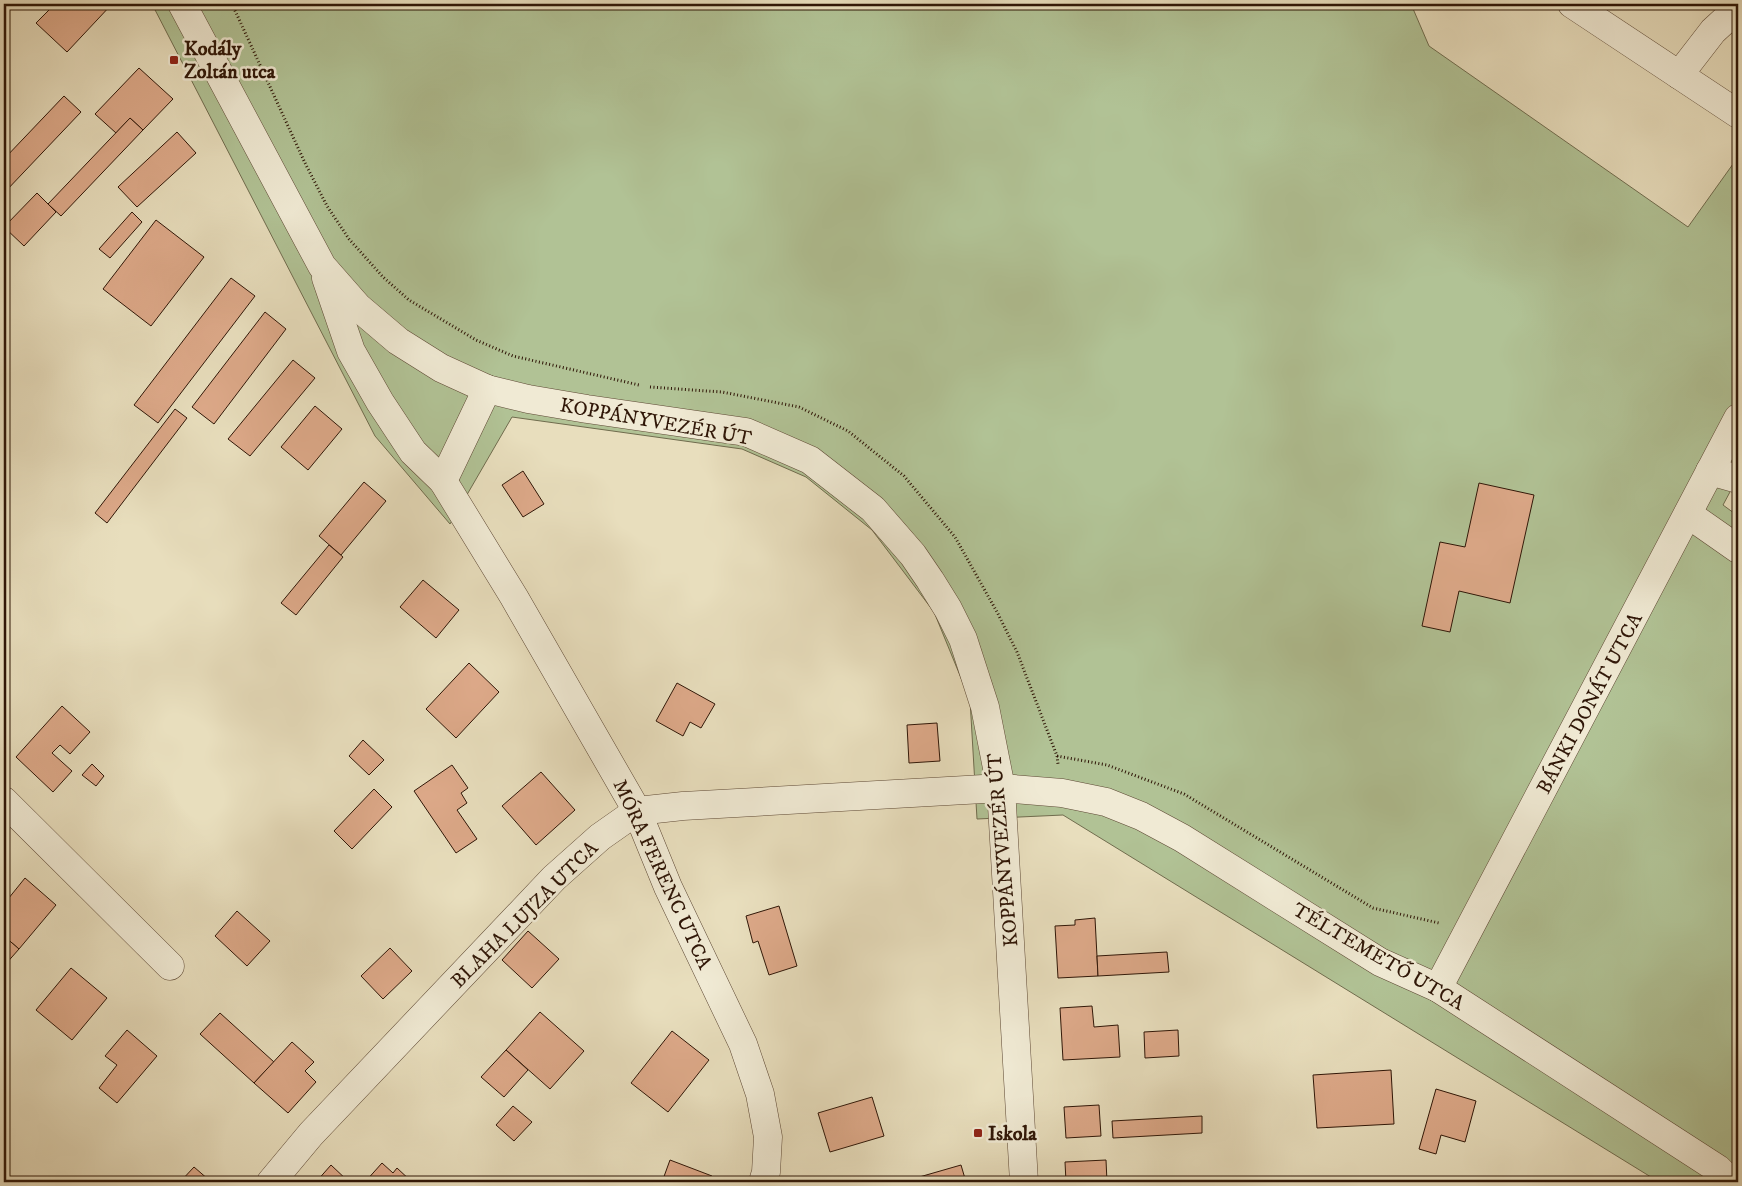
<svg xmlns="http://www.w3.org/2000/svg" width="1742" height="1186" viewBox="0 0 1742 1186" font-family="'IM FELL DW Pica',serif">
<style>
.green{fill:#b1c295;stroke:#706c4e}
.building{fill:#dda989;stroke:#2f1607}
.lines{fill:none;stroke-linecap:round;stroke-linejoin:round}
.minor-casing{stroke:#5d4834;stroke-width:29}
.path{stroke:#2f1607;stroke-width:3;stroke-dasharray:1 2.5;stroke-linecap:butt}
.minor{stroke:#f0ead4;stroke-width:28}
.poi-dot{fill:#8f2418;stroke:#f0ead4;stroke-width:2}
.labels{text-anchor:middle;stroke-width:5;stroke-linejoin:round;paint-order:stroke}
.poi-label{font-size:20px;font-weight:bold;fill:#2f1607;stroke:#f0ead4;text-anchor:start}
.street-label{font-size:20px;fill:#2f1607;stroke:#f0ead4}
</style>
<rect width="100%" height="100%" fill="#e8debd"/>
<filter id="stains"><feTurbulence type="fractalNoise" baseFrequency=".004" numOctaves="4"/><feColorMatrix values="0 0 0 0 .2 0 0 0 0 .09 0 0 0 0 .02 0 0 0 .5 -.17"/></filter>
<radialGradient id="worn" r=".72"><stop offset=".6" stop-color="#630" stop-opacity="0"/><stop offset="1" stop-color="#630" stop-opacity=".3"/></radialGradient>
<path class="green" d="M152,4H1411L1429,46L1688,227L1738,157V477L1723,505L1738,516V1182H1659L1063,815L977,819L970,700L934,612L872,530L806,477L742,449L512,417L450,524L375,436Z"/>
<g class="building">
<path d="M50,4H112L67,52L36,23L53,6Z"/>
<path d="M139,68L173,99L143,130L130,118L116,133L95,114Z"/>
<path d="M64,96L81,112L4,193V159Z"/>
<path d="M130,118L143,130L61,216L48,204Z"/>
<path d="M177,132L196,153L137,207L118,187Z"/>
<path d="M37,193L56,212L24,246L4,227Z"/>
<path d="M132,212L142,222L110,258L99,249Z"/>
<path d="M156,220L204,257L151,326L103,289Z"/>
<path d="M231,278L255,296L158,423L134,405Z"/>
<path d="M265,312L286,329L214,424L192,407Z"/>
<path d="M293,360L315,378L250,456L228,439Z"/>
<path d="M315,406L342,429L308,470L281,447Z"/>
<path d="M175,409L187,418L107,523L95,513Z"/>
<path d="M523,471L544,504L523,517L502,485Z"/>
<path d="M364,482L386,501L341,555L319,536Z"/>
<path d="M1479,483L1534,495L1510,603L1459,591L1450,632L1422,626L1440,542L1465,547Z"/>
<path d="M329,545L343,557L296,615L281,603Z"/>
<path d="M423,580L459,610L436,638L400,607Z"/>
<path d="M469,663L499,692L456,738L426,709Z"/>
<path d="M677,683L715,704L701,728L690,722L683,736L656,721Z"/>
<path d="M62,706L90,732L70,754L60,745L52,753L72,771L53,792L16,757Z"/>
<path d="M937,723L940,761L909,763L907,725Z"/>
<path d="M363,740L384,760L369,775L349,756Z"/>
<path d="M92,764L104,776L96,786L82,775Z"/>
<path d="M452,765L468,788L461,793L467,803L457,810L477,839L456,853L414,791Z"/>
<path d="M541,772L575,810L536,845L502,806Z"/>
<path d="M374,789L392,807L352,849L334,831Z"/>
<path d="M25,878L56,905L19,949L4,936V904Z"/>
<path d="M779,906L797,966L769,975L758,941L753,943L746,916Z"/>
<path d="M237,911L270,941L247,966L215,936Z"/>
<path d="M1095,918L1098,976L1058,978L1055,926L1075,925V920Z"/>
<path d="M528,931L559,959L532,988L502,960Z"/>
<path d="M4,936L19,949L4,966Z"/>
<path d="M390,948L412,971L383,999L361,976Z"/>
<path d="M1167,952L1169,972L1098,976L1097,956Z"/>
<path d="M71,968L107,998L72,1040L36,1010Z"/>
<path d="M1092,1006L1094,1027L1118,1025L1120,1057L1063,1060L1060,1008Z"/>
<path d="M540,1012L584,1051L550,1089L506,1050Z"/>
<path d="M220,1013L274,1062L254,1083L200,1034Z"/>
<path d="M127,1030L157,1056L117,1103L99,1088L117,1065L105,1056Z"/>
<path d="M1178,1030L1179,1056L1145,1058L1144,1032Z"/>
<path d="M672,1031L709,1060L668,1112L631,1083Z"/>
<path d="M292,1042L314,1062L305,1071L316,1082L288,1113L254,1083Z"/>
<path d="M506,1050L528,1070L504,1097L481,1077Z"/>
<path d="M1391,1070L1394,1124L1317,1128L1313,1075Z"/>
<path d="M1436,1089L1476,1101L1465,1142L1441,1135L1436,1154L1419,1149Z"/>
<path d="M872,1097L884,1136L830,1152L818,1113Z"/>
<path d="M1099,1105L1101,1136L1066,1138L1064,1107Z"/>
<path d="M513,1106L532,1122L514,1141L496,1125Z"/>
<path d="M1202,1116V1133L1113,1138L1112,1121Z"/>
<path d="M670,1160L712,1176L710,1182H662Z"/>
<path d="M1106,1160L1107,1182H1066L1065,1162Z"/>
<path d="M382,1163L393,1173L397,1168L412,1182H365Z"/>
<path d="M331,1165L349,1182H316Z"/>
<path d="M961,1165L966,1182H902Z"/>
<path d="M194,1167L209,1180L207,1182H180Z"/>
</g>
<g class="lines">
<g class="minor-casing">
<g id="minor">
<path d="M182,4L322,266L358,307L398,341L441,368L487,389L528,399L587,409L746,432L810,460L873,509L913,555L930,580L948,609L963,639L985,707L1001,788L1024,1182"/>
<path d="M1572,4L1738,114"/>
<path d="M1679,75L1713,31L1738,8"/>
<path d="M326,278L351,351L380,402L413,452L443,481L514,597L637,811L668,887L743,1044L760,1094L768,1137L766,1172L763,1182"/>
<path d="M1710,471L1738,479"/>
<path d="M443,481L487,389"/>
<path d="M1688,514L1738,549"/>
<path d="M4,801L170,966"/>
<path d="M1438,988L1738,418"/>
<path d="M271,1182L311,1134L554,878L600,837L637,811L683,806L1001,788L1062,793L1106,802L1141,816L1182,838L1380,962L1438,988L1718,1169L1731,1182"/>
</g>
</g>
<g class="path">
<path d="M232,4L305,163L327,206L349,239L383,277L409,300L476,340L513,356L639,385"/>
<path d="M650,387L722,392L799,407L848,431L904,476L955,537L997,612L1017,652L1057,756L1058,764"/>
<path d="M1057,756L1107,765L1184,794L1373,908L1439,923"/>
</g>
<use href="#minor" class="minor"/>
</g>
<g class="poi-dot">
<rect x="169" y="55" width="10" height="10" rx="2.5"/>
<rect x="973" y="1128" width="10" height="10" rx="2.5"/>
</g>
<g class="labels">
<g class="poi-label">
<text x="184" y="55">Kodály<tspan x="184" dy="23">Zoltán utca</tspan></text>
<text x="988" y="1140">Iskola</text>
</g>
<g class="street-label">
<text transform="translate(656 421) rotate(10)" y="7">KOPPÁNYVEZÉR ÚT</text>
<text transform="translate(1589 703) rotate(-62)" y="7">BÁNKI DONÁT UTCA</text>
<text transform="translate(1002 850) rotate(-95)" y="7">KOPPÁNYVEZÉR ÚT</text>
<text transform="translate(663 874) rotate(65)" y="7">MÓRA FERENC UTCA</text>
<text transform="translate(524 914) rotate(-45)" y="7">BLAHA LUJZA UTCA</text>
<text transform="translate(1379 956) rotate(30)" y="7">TÉLTEMETŐ UTCA</text>
</g>
</g>
<rect width="1742" height="1186" fill="none" stroke="#e8debd" stroke-width="20"/>
<rect x="5" y="5" width="1732" height="1176" fill="none" stroke="#2f1607" stroke-width="2.5"/>
<rect x="10" y="10" width="1722" height="1166" fill="none" stroke="#2f1607"/>
<rect width="100%" height="100%" filter="url(#stains)"/>
<rect width="100%" height="100%" fill="url(#worn)"/>
</svg>
